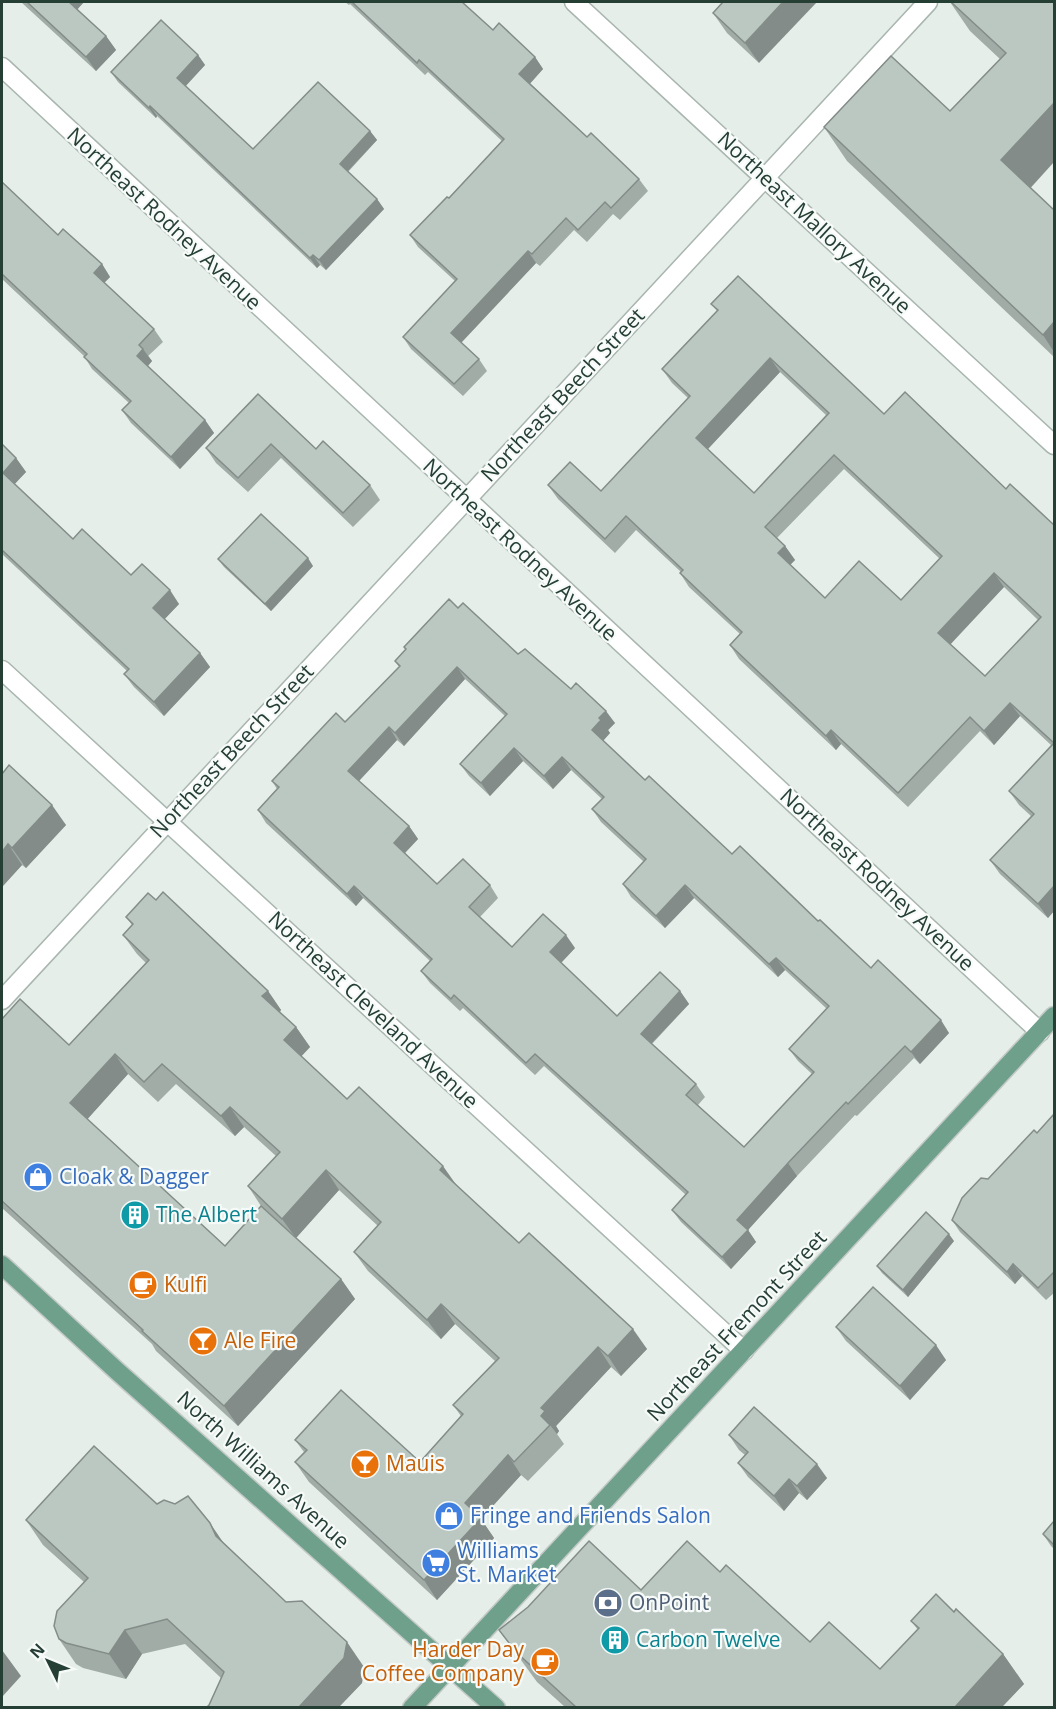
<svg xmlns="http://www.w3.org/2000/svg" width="1056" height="1709" viewBox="0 0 1056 1709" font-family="'Open Sans',sans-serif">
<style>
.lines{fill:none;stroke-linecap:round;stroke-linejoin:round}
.minor-casing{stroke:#a9b6af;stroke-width:21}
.major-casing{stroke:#c2c9c6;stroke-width:21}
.minor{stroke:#fff;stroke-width:18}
.major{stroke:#6ea08c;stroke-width:18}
.wall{fill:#a1aca7;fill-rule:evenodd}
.shaded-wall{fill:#838c88}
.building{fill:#bbc8c2;stroke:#838c88;stroke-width:1.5;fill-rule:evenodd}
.labels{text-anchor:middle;stroke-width:4.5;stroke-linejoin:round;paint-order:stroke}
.street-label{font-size:21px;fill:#263f35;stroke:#f6faf8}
.shop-label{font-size:21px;fill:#366cbe;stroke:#f6faf8;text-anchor:start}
.culture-label{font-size:21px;fill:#0d838f;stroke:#f6faf8;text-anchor:start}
.food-label{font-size:21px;fill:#c56008;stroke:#f6faf8;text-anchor:start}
.service-label{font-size:21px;fill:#4e5e75;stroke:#f6faf8;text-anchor:start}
</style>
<rect width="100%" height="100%" fill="#e6eee9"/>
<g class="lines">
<g class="minor-casing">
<g id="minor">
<path d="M574,2L1054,445"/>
<path d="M2,67L1040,1032"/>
<path d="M2,670L744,1351"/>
<path d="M2,1000L928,2"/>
</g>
</g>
<g class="major-casing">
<g id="major">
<path d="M2,1265L117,1371L496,1708"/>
<path d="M412,1708L1054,1016"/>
</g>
</g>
<use href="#minor" class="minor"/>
<use href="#major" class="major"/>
</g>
<g class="wall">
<path d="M21,2H84L77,9L106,36L116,50L96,71Z"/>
<path d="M345,2H462L493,30L535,57L543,69L530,83L587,137L639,179L648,191L620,220L613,214L587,242L574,230L540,266L536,263L461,343L479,359L487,371L463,396L411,349L403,337L455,281L418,247L410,235L449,198L502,141L428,72L425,75L350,4L349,5Z"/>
<path d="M723,2L759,63L727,33L713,13Z"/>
<path d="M950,2H1054L1030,187L1054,210V357L847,161L824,127L950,111L1000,59L970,31Z"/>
<path d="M198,55L205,65L185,86L253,149L370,131L377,140L348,172L377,199L384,209L326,270L320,265L317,268L157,116L156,118L118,82L111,72Z"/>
<path d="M2,182L58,235L102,264L110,277L104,283L154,329L163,342L148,356L152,361L148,366L205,420L214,433L180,469L131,423L122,410L129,403L92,369L84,356L2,279Z"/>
<path d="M711,304L884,414L1006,489L1054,525V911L1048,918L1000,874L990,860L1031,816L1019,805L1009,791L1051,745L1020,716L994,745L980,731L908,807L841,744L836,750L739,659L730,645L740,634L689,587L680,573L681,572L636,530L615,553L558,499L548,485L601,491L688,398L672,383L662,369L717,311ZM780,372L826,415L754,493L708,449ZM844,469L940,559L901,600L825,598L790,565L795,560L785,546L777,538ZM1004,587L1038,620L985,676L950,644Z"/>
<path d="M258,394L316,449L370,485L380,500L353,527L281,458L248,492L216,463L206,448Z"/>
<path d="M2,444L16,458L26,472L14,484L73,539L179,604L164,619L200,653L210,667L164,716L134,687L124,674L127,671L2,554Z"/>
<path d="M218,559L313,566L271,611L224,567Z"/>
<path d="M458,608L518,654L571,689L615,723L608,730L610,733L603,741L645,780L732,854L818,921L871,968L949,1033L920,1064L914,1058L857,1116L855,1115L797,1176L748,1230L756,1242L731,1269L681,1222L672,1210L686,1195L544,1066L535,1075L463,1008L460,1011L430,983L421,971L430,961L363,898L356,906L266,823L258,810L277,789L272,781L345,722L399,667L395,661L405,650L404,647ZM465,679L505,716L460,764L469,776L490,796L523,761L553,789L571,770L602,799L592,809L601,822L644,862L623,884L631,897L665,928L694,898L778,977L785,970L827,1009L789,1049L798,1061L812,1074L744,1147L698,1105L705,1097L696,1084L652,1044L689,1004L680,991L617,1016L561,963L575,948L512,947L480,917L498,898L490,885L437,884L405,853L418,839L409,826L359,781L397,740L404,746Z"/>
<path d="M2,774L66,825L26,868L22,865L2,887Z"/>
<path d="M156,900L268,991L281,1010L280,1012L296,1027L310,1047L301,1056L347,1099L456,1185L519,1243L647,1349L621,1376L611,1367L556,1426L559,1431L557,1434L564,1444L528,1481L521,1475L481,1519L494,1538L437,1600L309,1482L295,1462L304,1452L295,1440L420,1462L461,1416L453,1405L495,1361L455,1324L441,1339L368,1271L354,1252L378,1226L339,1190L296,1238L261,1206L248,1186L276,1156L244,1127L235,1136L176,1084L158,1102L128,1074L87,1119L225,1246L341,1279L355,1299L238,1426L156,1351L152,1344L2,1208V1019L69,1045L146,963L137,954L123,935L132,925L126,917Z"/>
<path d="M1054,1114V1293L1046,1300L1022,1276L1015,1284L960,1232L952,1220L988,1179L1037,1133Z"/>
<path d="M954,1241L908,1297L882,1273L877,1266Z"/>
<path d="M836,1327L946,1360L910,1400L846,1341Z"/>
<path d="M729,1435L827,1478L807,1500L799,1493L784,1511L748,1477L738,1463L745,1455L739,1450Z"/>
<path d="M157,1504L226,1545L286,1602L364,1667L362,1683L339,1707H207L209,1705L221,1678L185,1644L142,1654L126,1679L83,1668L76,1664L59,1639L84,1582L43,1545L26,1520Z"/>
<path d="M1054,1521V1549L1051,1546L1043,1534Z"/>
<path d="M720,1572L810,1642L880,1669L918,1630L911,1621L954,1612L1003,1654L1024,1684L1002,1707H565L537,1682L499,1630L641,1590Z"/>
</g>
<g class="shaded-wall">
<path d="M68,2H84L75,12Z"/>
<path d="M783,2H817L759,63L745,43Z"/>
<path d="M106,36L116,50L96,71L86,57Z"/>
<path d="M198,55L205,65L184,88L177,78Z"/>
<path d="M535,57L543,69L528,86L519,74Z"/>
<path d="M1054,103V162L1025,194L1001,160Z"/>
<path d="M150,106L157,116L156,118L149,108Z"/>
<path d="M370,131L377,140L346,173L340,164Z"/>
<path d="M377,199L384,209L326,270L319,260Z"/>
<path d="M528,251L536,263L459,345L451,333Z"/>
<path d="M313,255L320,265L317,268L310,258Z"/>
<path d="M102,264L110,277L102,285L94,273Z"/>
<path d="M1054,322V352L1043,335Z"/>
<path d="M143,349L152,361L146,368L137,356Z"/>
<path d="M770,358L780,372L705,452L696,438Z"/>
<path d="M205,420L214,433L180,469L171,457Z"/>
<path d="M16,458L26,472L12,487L3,473Z"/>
<path d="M785,546L795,560L788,567L778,553Z"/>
<path d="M308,558L313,566L271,611L265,604Z"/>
<path d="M994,573L1004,587L948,647L938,633Z"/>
<path d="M170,590L179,604L162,622L153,608Z"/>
<path d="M200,653L210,667L164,716L154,702Z"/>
<path d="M457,667L465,679L404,746L395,733Z"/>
<path d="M1010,703L1020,716L994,745L984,731Z"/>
<path d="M606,711L615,723L608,730L610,733L601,743L592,730L599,718Z"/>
<path d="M389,727L397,740L357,783L348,771Z"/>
<path d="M831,730L841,744L836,750L826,736Z"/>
<path d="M514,748L523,761L490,796L481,783Z"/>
<path d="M562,757L571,770L553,789L544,776Z"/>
<path d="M52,805L66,825L26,868L12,848Z"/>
<path d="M409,826L418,839L402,856L394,843Z"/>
<path d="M8,844L22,865L2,887V852Z"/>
<path d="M685,885L694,898L665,928L656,916Z"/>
<path d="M354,886L363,898L356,906L347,894Z"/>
<path d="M1054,886V911L1048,918L1038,904Z"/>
<path d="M566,935L575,948L559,965L550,952Z"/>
<path d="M776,958L785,970L778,977L769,964Z"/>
<path d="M268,991L281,1010L276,1016L262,996Z"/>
<path d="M680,991L689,1004L649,1046L641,1034Z"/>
<path d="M941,1020L949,1033L920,1064L911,1052Z"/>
<path d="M296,1027L310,1047L298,1060L284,1040Z"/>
<path d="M115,1054L128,1074L84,1123L70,1103Z"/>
<path d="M230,1107L244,1127L235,1136L221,1116Z"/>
<path d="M788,1163L797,1176L748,1230L756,1242L731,1269L722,1257L737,1220Z"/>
<path d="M443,1166L457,1186L440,1170Z"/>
<path d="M326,1170L339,1190L296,1238L282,1219Z"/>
<path d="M949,1234L954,1241L908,1297L903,1290Z"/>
<path d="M1013,1264L1022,1276L1015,1284L1007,1272Z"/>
<path d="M341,1279L355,1299L238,1426L224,1406Z"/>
<path d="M441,1304L455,1324L441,1339L427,1320Z"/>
<path d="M633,1329L647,1349L621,1376L608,1356Z"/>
<path d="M936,1345L946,1360L910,1400L900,1386Z"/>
<path d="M598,1347L611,1367L556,1426L559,1431L557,1434L550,1425L541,1416V1408Z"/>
<path d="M508,1455L521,1475L481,1519L494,1538L437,1600L424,1580L465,1503Z"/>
<path d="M817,1464L827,1478L807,1500L797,1486Z"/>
<path d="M789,1479L799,1493L784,1511L774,1496Z"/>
<path d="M210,1523L227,1548L216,1536Z"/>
<path d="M125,1630L142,1654L126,1679L109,1654Z"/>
<path d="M347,1642L364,1667L362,1683L339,1707H299Z"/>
<path d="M2,1650L21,1676L2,1697Z"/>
<path d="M1003,1654L1024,1684L1002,1707H955Z"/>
</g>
<g class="building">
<path d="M27,2H69L106,36L86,57Z"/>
<path d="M352,2H462L493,30L499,23L535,57L519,74L587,137L591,133L639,179L611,208L605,202L578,230L566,218L532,254L528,251L451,333L479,359L454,384L403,337L457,279L410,235L447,197L449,198L504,139L419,60L417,63Z"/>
<path d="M723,2H783L745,43L713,13Z"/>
<path d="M951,2H1054V103L1001,160L1054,210V322L1043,335L824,127L891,56L950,111L1006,53Z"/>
<path d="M161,20L198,55L177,78L253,149L318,82L370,131L340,164L377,199L319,260L313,255L310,258L150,106L149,108L111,72Z"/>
<path d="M2,182L58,235L63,229L102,264L94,273L154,329L139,345L143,349L137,356L205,420L171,457L122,410L131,401L84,357L87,354L2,274Z"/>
<path d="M738,276L884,414L905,392L1006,489L1010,484L1054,525V886L1038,904L990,860L1034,814L1009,791L1054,743L1010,703L984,731L970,717L898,793L831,730L826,736L730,645L742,632L680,573L683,570L626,516L605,539L548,485L570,462L601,491L690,396L662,369L718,310L711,304ZM770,358L829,413L754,493L696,438ZM834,455L942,556L901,600L859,561L825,598L778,553L785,546L765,527ZM994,573L1041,617L985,676L938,633Z"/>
<path d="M258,394L316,449L323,441L370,485L343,513L271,444L238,478L206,448Z"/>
<path d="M2,444L16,458L3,473L73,539L82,529L131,575L142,564L170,590L153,608L200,653L154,702L124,674L129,669L2,550Z"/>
<path d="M261,514L308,558L265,604L218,559Z"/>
<path d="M449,599L458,608L463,603L518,654L525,649L571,689L576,683L606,711L599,718L601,720L592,730L645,780L649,776L732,854L740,846L818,921L820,920L871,968L878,960L941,1020L911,1052L905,1046L848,1104L846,1102L788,1163L737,1220L748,1230L722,1257L672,1210L688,1192L535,1054L526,1063L454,995L451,999L421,971L432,959L354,886L347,894L258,810L279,787L272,781L336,713L345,722L358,709L400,666L395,661L406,649L404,647ZM457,667L507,714L460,764L481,783L514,748L544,776L562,757L604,797L592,809L646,859L623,884L656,916L685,885L769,964L776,958L829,1006L789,1049L814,1072L744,1147L686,1095L696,1084L641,1034L680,991L660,972L617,1016L550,952L566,935L543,914L512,947L469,907L490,885L463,859L437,884L394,843L409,826L348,771L389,727L395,733Z"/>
<path d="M9,765L52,805L12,848L8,844L2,852V774Z"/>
<path d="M163,892L268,991L262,996L296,1027L284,1040L347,1099L359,1087L443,1166L440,1170L519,1243L529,1233L633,1329L608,1356L598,1347L541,1408L545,1411L541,1416L550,1425L514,1462L508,1455L465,1503L481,1518L424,1580L295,1462L307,1450L295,1440L341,1390L420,1462L463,1414L453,1405L499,1358L441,1304L427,1320L354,1252L381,1222L326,1170L282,1219L248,1186L280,1152L230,1107L221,1116L162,1064L144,1082L115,1054L70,1103L225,1246L261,1206L341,1279L224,1406L142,1331L143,1330L2,1201V1019L20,999L69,1045L149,960L123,935L133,924L126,917L148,893L156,900Z"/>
<path d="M1054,1114V1272L1038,1288L1013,1264L1007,1272L952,1220L962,1198L981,1178L988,1179L1034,1130L1037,1133Z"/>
<path d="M926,1212L949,1234L903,1290L877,1266Z"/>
<path d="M873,1287L936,1345L900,1386L836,1327Z"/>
<path d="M754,1407L817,1464L797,1486L789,1479L774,1496L738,1463L748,1452L729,1435Z"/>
<path d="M94,1446L157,1504L164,1500L175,1504L188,1496L210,1523L216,1536L286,1602L302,1601L347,1642L344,1658L299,1707H207L209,1705L224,1672L167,1619L125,1630L109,1654L66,1643L59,1639L54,1626L57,1611L88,1578L26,1520Z"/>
<path d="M1054,1521V1545L1043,1534Z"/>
<path d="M589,1541L641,1590L687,1541L720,1572L726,1565L810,1642L829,1622L880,1669L919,1628L911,1621L936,1594L954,1612L956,1609L1003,1654L955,1707H576L516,1652L499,1630L528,1607Z"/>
</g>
<defs>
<g id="shop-disc" transform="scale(1.5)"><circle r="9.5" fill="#3f7fe0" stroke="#f6faf8"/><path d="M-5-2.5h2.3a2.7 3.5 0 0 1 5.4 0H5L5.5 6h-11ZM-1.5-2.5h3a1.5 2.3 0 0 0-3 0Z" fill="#fff"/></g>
<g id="building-disc" transform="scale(1.5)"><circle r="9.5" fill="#0f9aa8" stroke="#f6faf8"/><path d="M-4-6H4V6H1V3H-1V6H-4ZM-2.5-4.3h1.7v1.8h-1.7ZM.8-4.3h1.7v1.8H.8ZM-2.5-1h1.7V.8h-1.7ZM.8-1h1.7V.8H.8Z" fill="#fff"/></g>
<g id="cafe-disc" transform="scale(1.5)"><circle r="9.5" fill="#e8710a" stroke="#f6faf8"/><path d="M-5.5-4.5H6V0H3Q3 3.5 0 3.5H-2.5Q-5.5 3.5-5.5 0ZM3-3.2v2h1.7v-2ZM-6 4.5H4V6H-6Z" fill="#fff"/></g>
<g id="bar-disc" transform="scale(1.5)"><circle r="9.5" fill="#e8710a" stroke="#f6faf8"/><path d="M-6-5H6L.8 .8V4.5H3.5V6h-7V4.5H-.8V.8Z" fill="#fff"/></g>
<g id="supermarket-disc" transform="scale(1.5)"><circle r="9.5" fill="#3f7fe0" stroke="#f6faf8"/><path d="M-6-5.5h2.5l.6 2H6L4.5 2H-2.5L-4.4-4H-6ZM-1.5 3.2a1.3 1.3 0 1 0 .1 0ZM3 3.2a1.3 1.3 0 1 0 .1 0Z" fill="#fff"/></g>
<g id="bank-disc" transform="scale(1.5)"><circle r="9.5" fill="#5c6f8a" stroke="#f6faf8"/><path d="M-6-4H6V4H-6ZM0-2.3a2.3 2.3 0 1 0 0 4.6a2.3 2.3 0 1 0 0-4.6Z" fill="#fff"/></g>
</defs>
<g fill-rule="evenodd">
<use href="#shop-disc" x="38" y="1177"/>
<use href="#building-disc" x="135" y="1215"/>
<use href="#cafe-disc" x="143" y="1285"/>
<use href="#bar-disc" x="203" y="1341"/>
<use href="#bar-disc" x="365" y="1464"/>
<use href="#shop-disc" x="449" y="1516"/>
<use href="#supermarket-disc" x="436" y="1563"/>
<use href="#bank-disc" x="608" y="1603"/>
<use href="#building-disc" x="615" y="1640"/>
<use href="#cafe-disc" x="545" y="1662"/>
</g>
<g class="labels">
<g class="street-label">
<text transform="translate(164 219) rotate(43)" y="7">Northeast Rodney Avenue</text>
<text transform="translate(814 223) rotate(43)" y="7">Northeast Mallory Avenue</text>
<text transform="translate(563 395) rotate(-47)" y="7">Northeast Beech Street</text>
<text transform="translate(520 550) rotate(43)" y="7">Northeast Rodney Avenue</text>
<text transform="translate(232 751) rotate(-47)" y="7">Northeast Beech Street</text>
<text transform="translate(877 880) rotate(43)" y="7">Northeast Rodney Avenue</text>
<text transform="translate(373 1010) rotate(43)" y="7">Northeast Cleveland Avenue</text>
<text transform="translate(737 1326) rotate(-47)" y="7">Northeast Fremont Street</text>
<text transform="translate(263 1470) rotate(42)" y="7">North Williams Avenue</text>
</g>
<g class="shop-label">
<text x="59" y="1184">Cloak &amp; Dagger</text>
<text x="470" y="1523">Fringe and Friends Salon</text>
<text x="457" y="1558">Williams<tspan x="457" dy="24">St. Market</tspan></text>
</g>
<g class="culture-label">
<text x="156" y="1222">The Albert</text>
<text x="636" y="1647">Carbon Twelve</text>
</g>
<g class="food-label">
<text x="164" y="1292">Kulfi</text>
<text x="224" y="1348">Ale Fire</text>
<text x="386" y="1471">Mauis</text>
<text x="524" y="1657" text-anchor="end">Harder Day<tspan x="524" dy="24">Coffee Company</tspan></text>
</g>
<g class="service-label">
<text x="629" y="1610">OnPoint</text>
</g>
</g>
<rect width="1056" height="1709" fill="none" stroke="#263f35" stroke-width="6"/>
<g transform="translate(48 1661) rotate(313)" stroke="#f6faf8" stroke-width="4.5" paint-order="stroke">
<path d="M0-4.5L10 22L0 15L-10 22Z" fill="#263f35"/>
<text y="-9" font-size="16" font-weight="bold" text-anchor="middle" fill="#263f35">N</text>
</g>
</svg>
